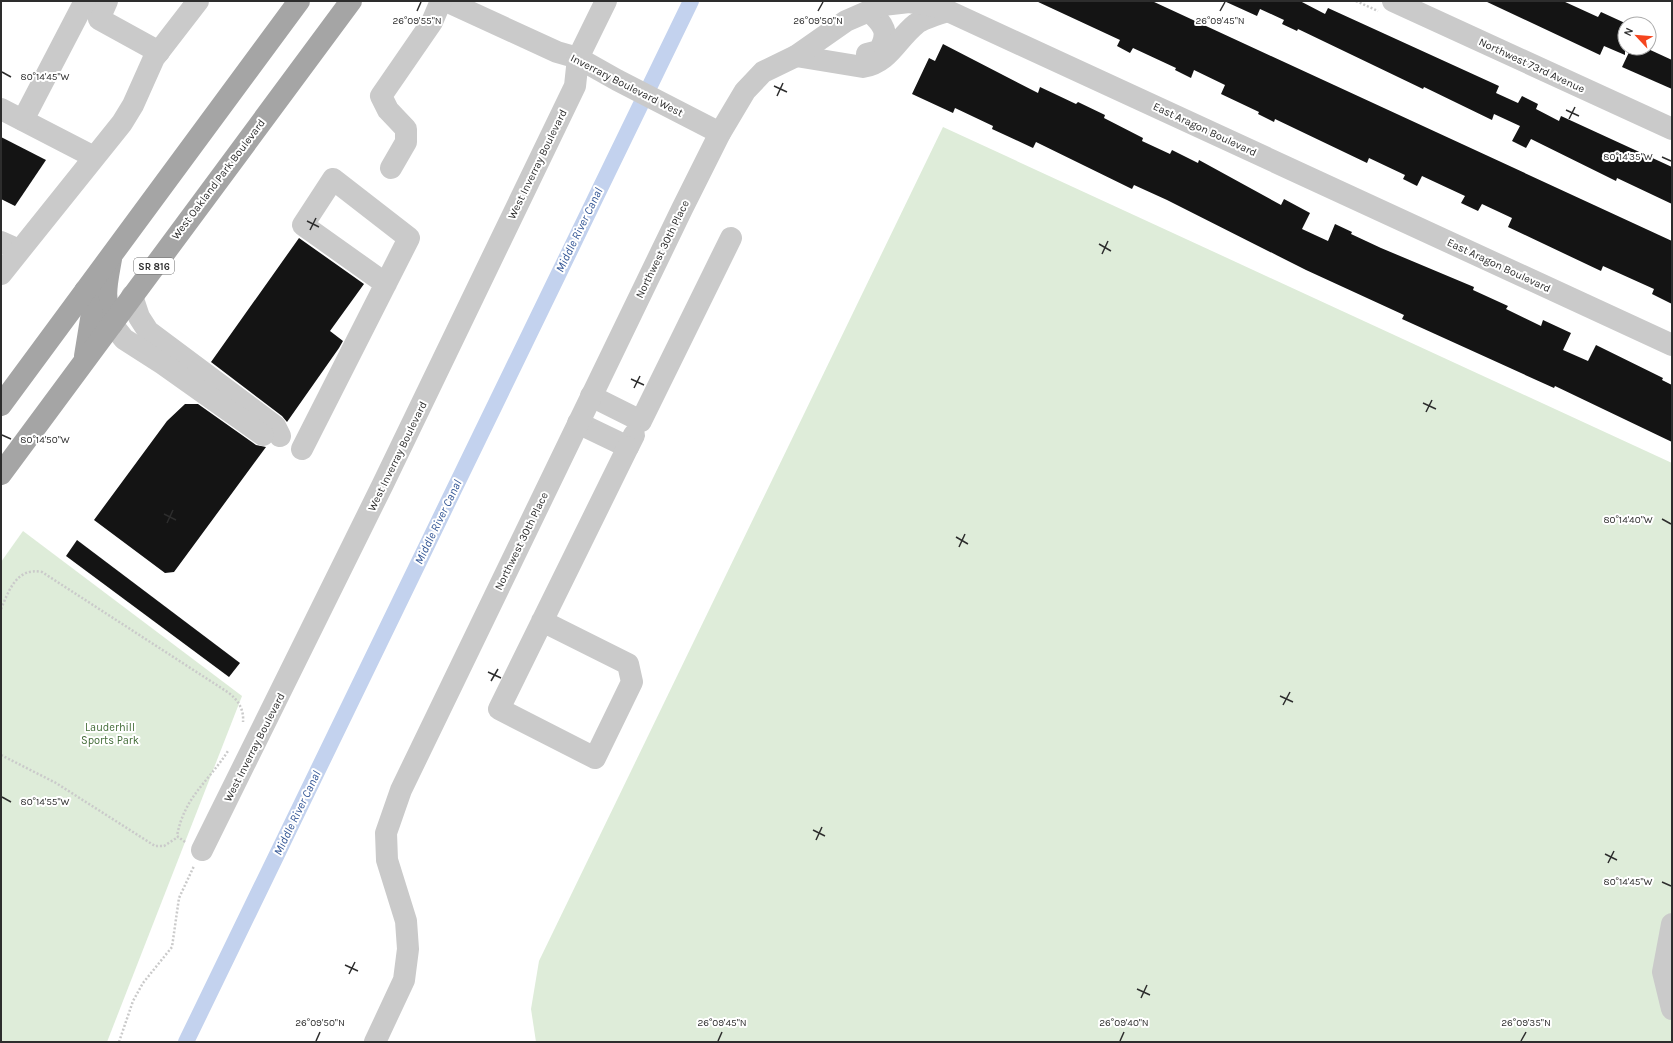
<svg xmlns="http://www.w3.org/2000/svg" width="1673" height="1043" viewBox="0 0 1673 1043" font-family="Karla,sans-serif">
<style>
.green{fill:#deecd9}
.lines{fill:none;stroke-linecap:round;stroke-linejoin:round}
.canal{stroke:#c3d2ee;stroke-width:16}
.building{fill:#141414}
.path{stroke:#cacaca;stroke-width:2.5;stroke-dasharray:2 2;stroke-linecap:butt}
.minor{stroke:#cacaca;stroke-width:22}
.major{stroke:#a5a5a5;stroke-width:22}
.ticks{fill:none;stroke:#2d2d2d;stroke-width:1.5}
.labels{text-anchor:middle;stroke-width:4;stroke-linejoin:round;paint-order:stroke}
.shield{fill:#fff;stroke:#6c6c6c;stroke-width:1}
.shield-label{font-size:10px;font-weight:bold;fill:#2d2d2d}
.street-label{font-size:11px;fill:#2d2d2d;stroke:#fff}
.park-label{font-size:11px;fill:#426c37;stroke:#fff}
.water-label{font-size:12px;font-style:italic;fill:#345796;stroke:#fff}
.ticks-label{font-size:10px;text-anchor:middle;fill:#2d2d2d;stroke:#fff;stroke-width:4;stroke-linejoin:round;paint-order:stroke}
</style>
<rect width="100%" height="100%" fill="#fff"/>
<g class="green">
<path d="M943,127L1672,463V1042H536L531,1009L539,961Z"/>
<path d="M23,531L242,696L107,1042H1V562Z"/>
</g>
<g class="lines">
<path class="canal" d="M186,1042L691,1"/>
</g>
<g class="building">
<path d="M1036,1H1152L1672,241V304L1652,294L1654,289L1603,266L1601,271L1508,227L1512,218L1482,204L1478,211L1461,203L1465,196L1422,176L1417,186L1403,179L1405,175L1369,158L1367,163L1275,119L1274,122L1258,114L1259,112L1221,94L1225,85L1194,70L1191,78L1175,70L1176,68L1133,48L1130,53L1117,46L1120,40Z"/>
<path d="M1224,1H1300L1325,14L1328,8L1499,86L1496,93L1518,103L1522,96L1538,104L1536,109L1559,121L1561,116L1672,167V204L1617,178L1616,181L1531,139L1526,148L1512,141L1520,126L1494,114L1492,120L1424,87L1423,89L1298,29L1297,31L1282,24L1284,20L1260,9L1257,16Z"/>
<path d="M1485,1H1563L1598,17L1601,12L1625,23V55L1604,46L1600,55Z"/>
<path d="M943,44L1038,93L1040,87L1076,104L1078,102L1105,115L1104,118L1143,138L1142,141L1170,154L1172,150L1198,163L1199,160L1281,205L1284,199L1310,213L1302,229L1328,241L1335,224L1352,232L1351,234L1381,248L1474,287L1473,290L1508,306L1506,309L1541,326L1543,320L1571,333L1563,350L1588,361L1596,345L1663,378L1662,380L1672,385V442L1555,386L1554,388L1402,319L1404,315L1306,270L1167,200L1134,185L1132,189L1036,142L1033,148L992,129L993,126L955,108L953,113L912,94L929,58L935,61Z"/>
<path d="M1631,48H1646L1672,60V89L1622,67Z"/>
<path d="M1,137L46,160L15,206L1,199Z"/>
<path d="M299,238L364,284L330,331L343,341L339,348L287,422L282,416L211,362Z"/>
<path d="M185,404H198L256,445L266,447L174,572L165,573L94,520L167,421Z"/>
<path d="M77,540L240,663L229,677L66,556Z"/>
</g>
<g class="lines">
<g class="path">
<path d="M1356,1L1378,11"/>
<path d="M1,609C9,590 17,567 42,572L229,693C239,701 244,710 243,722"/>
<path d="M1,755L56,783L155,846H164L178,837"/>
<path d="M185,842L177,836C184,797 209,781 228,751"/>
<path d="M119,1042L133,1001L143,983L172,947L179,898L194,866"/>
</g>
<g class="minor">
<path d="M107,1L99,19L159,52"/>
<path d="M446,1L557,52L578,58L617,80L720,133"/>
<path d="M1393,1L1672,129"/>
<path d="M867,54L879,51C890,32 884,25 869,11"/>
<path d="M796,56L863,67C889,63 897,39 916,24C922,19 939,14 948,11"/>
<path d="M1,109L94,157"/>
<path d="M23,120L85,1"/>
<path d="M391,168L406,142V129L388,110L381,96L432,22L441,1"/>
<path d="M1,242L19,250"/>
<path d="M1,274L122,123L133,105L154,58L198,1"/>
<path d="M132,296L139,317L148,331L275,426L280,436"/>
<path d="M112,324L124,339L163,364L263,435"/>
<path d="M591,396L641,421L731,238"/>
<path d="M578,423L628,447L634,435"/>
<path d="M302,449L409,238L333,179L303,225L386,284"/>
<path d="M542,621L628,664L632,682L595,758L499,709L628,447"/>
<path d="M202,850L383,484L575,86L578,58L606,1"/>
<path d="M1672,924L1663,972L1672,1009"/>
<path d="M375,1042L404,980L408,949L406,921L387,860L386,833L401,790L682,209L720,133L745,91L763,72L796,56L846,21L883,5L909,2L936,6L948,11L1672,345"/>
</g>
<g class="major">
<path d="M111,259C106,287 103,296 112,324"/>
<path d="M85,291L92,313L85,356"/>
<path d="M1,405L299,1"/>
<path d="M1,474L351,1"/>
</g>
</g>
<path class="ticks" d="M417,11L421,2M818,11L823,2M1220,11L1225,2M2,72L11,77M774,86L787,92M777,96L783,83M1566,110L1579,116M1569,119L1575,107M1662,157L1671,161M307,221L319,227M310,230L316,218M1099,244L1111,251M1102,254L1108,241M631,379L644,385M634,388L640,376M1423,403L1436,409M1426,412L1432,400M2,435L11,439M164,514L176,520M1662,519L1671,524M167,523L173,510M956,537L968,544M959,547L965,534M488,672L501,678M491,681L498,669M1280,696L1293,702M1283,705L1290,692M2,797L11,802M813,830L825,836M816,840L822,827M1605,854L1617,860M1608,863L1614,851M1662,882L1671,886M345,965L358,971M349,974L355,962M1137,989L1150,995M1141,998L1147,985M316,1041L320,1032M718,1041L722,1032M1120,1041L1124,1032M1521,1041L1526,1032"/>
<g class="labels">
<rect class="shield" x="134" y="258" width="40" height="16" rx="3"/>
<g class="shield-label">
<text x="154" y="270">SR 816</text>
</g>
<g class="street-label">
<text transform="translate(1532 65) rotate(25)" y="4">Northwest 73rd Avenue</text>
<text transform="translate(627 85) rotate(27)" y="4">Inverrary Boulevard West</text>
<text transform="translate(1205 129) rotate(25)" y="4">East Aragon Boulevard</text>
<text transform="translate(537 164) rotate(-64)" y="4">West Inverray Boulevard</text>
<text transform="translate(218 179) rotate(-53)" y="4">West Oakland Park Boulevard</text>
<text transform="translate(662 249) rotate(-64)" y="4">Northwest 30th Place</text>
<text transform="translate(1499 265) rotate(25)" y="4">East Aragon Boulevard</text>
<text transform="translate(397 456) rotate(-64)" y="4">West Inverray Boulevard</text>
<text transform="translate(521 541) rotate(-64)" y="4">Northwest 30th Place</text>
<text transform="translate(254 747) rotate(-63)" y="4">West Inverray Boulevard</text>
</g>
<g class="park-label">
<text x="110" y="731">Lauderhill<tspan x="110" dy="13">Sports Park</tspan></text>
</g>
<g class="water-label">
<text transform="translate(579 230) rotate(-64)" y="4">Middle River Canal</text>
<text transform="translate(438 522) rotate(-64)" y="4">Middle River Canal</text>
<text transform="translate(297 813) rotate(-64)" y="4">Middle River Canal</text>
</g>
</g>
<g class="ticks-label">
<text x="417" y="24">26°09'55"N</text>
<text x="818" y="24">26°09'50"N</text>
<text x="1220" y="24">26°09'45"N</text>
<text x="45" y="80">80°14'45"W</text>
<text x="1628" y="160">80°14'35"W</text>
<text x="45" y="443">80°14'50"W</text>
<text x="1628" y="523">80°14'40"W</text>
<text x="45" y="805">80°14'55"W</text>
<text x="1628" y="885">80°14'45"W</text>
<text x="320" y="1026">26°09'50"N</text>
<text x="722" y="1026">26°09'45"N</text>
<text x="1124" y="1026">26°09'40"N</text>
<text x="1526" y="1026">26°09'35"N</text>
</g>
<rect width="1673" height="1043" fill="none" stroke="#2d2d2d" stroke-width="4"/>
<g transform="translate(1637 36) rotate(296)"><circle r="19" fill="#ffffff" stroke="#ababab"/>
<path d="M0-3L7 15L0 10L-7 15Z" fill="#f5451e"/>
<text y="-6" font-size="11" font-weight="bold" text-anchor="middle" fill="#2d2d2d">N</text>
</g>
</svg>
